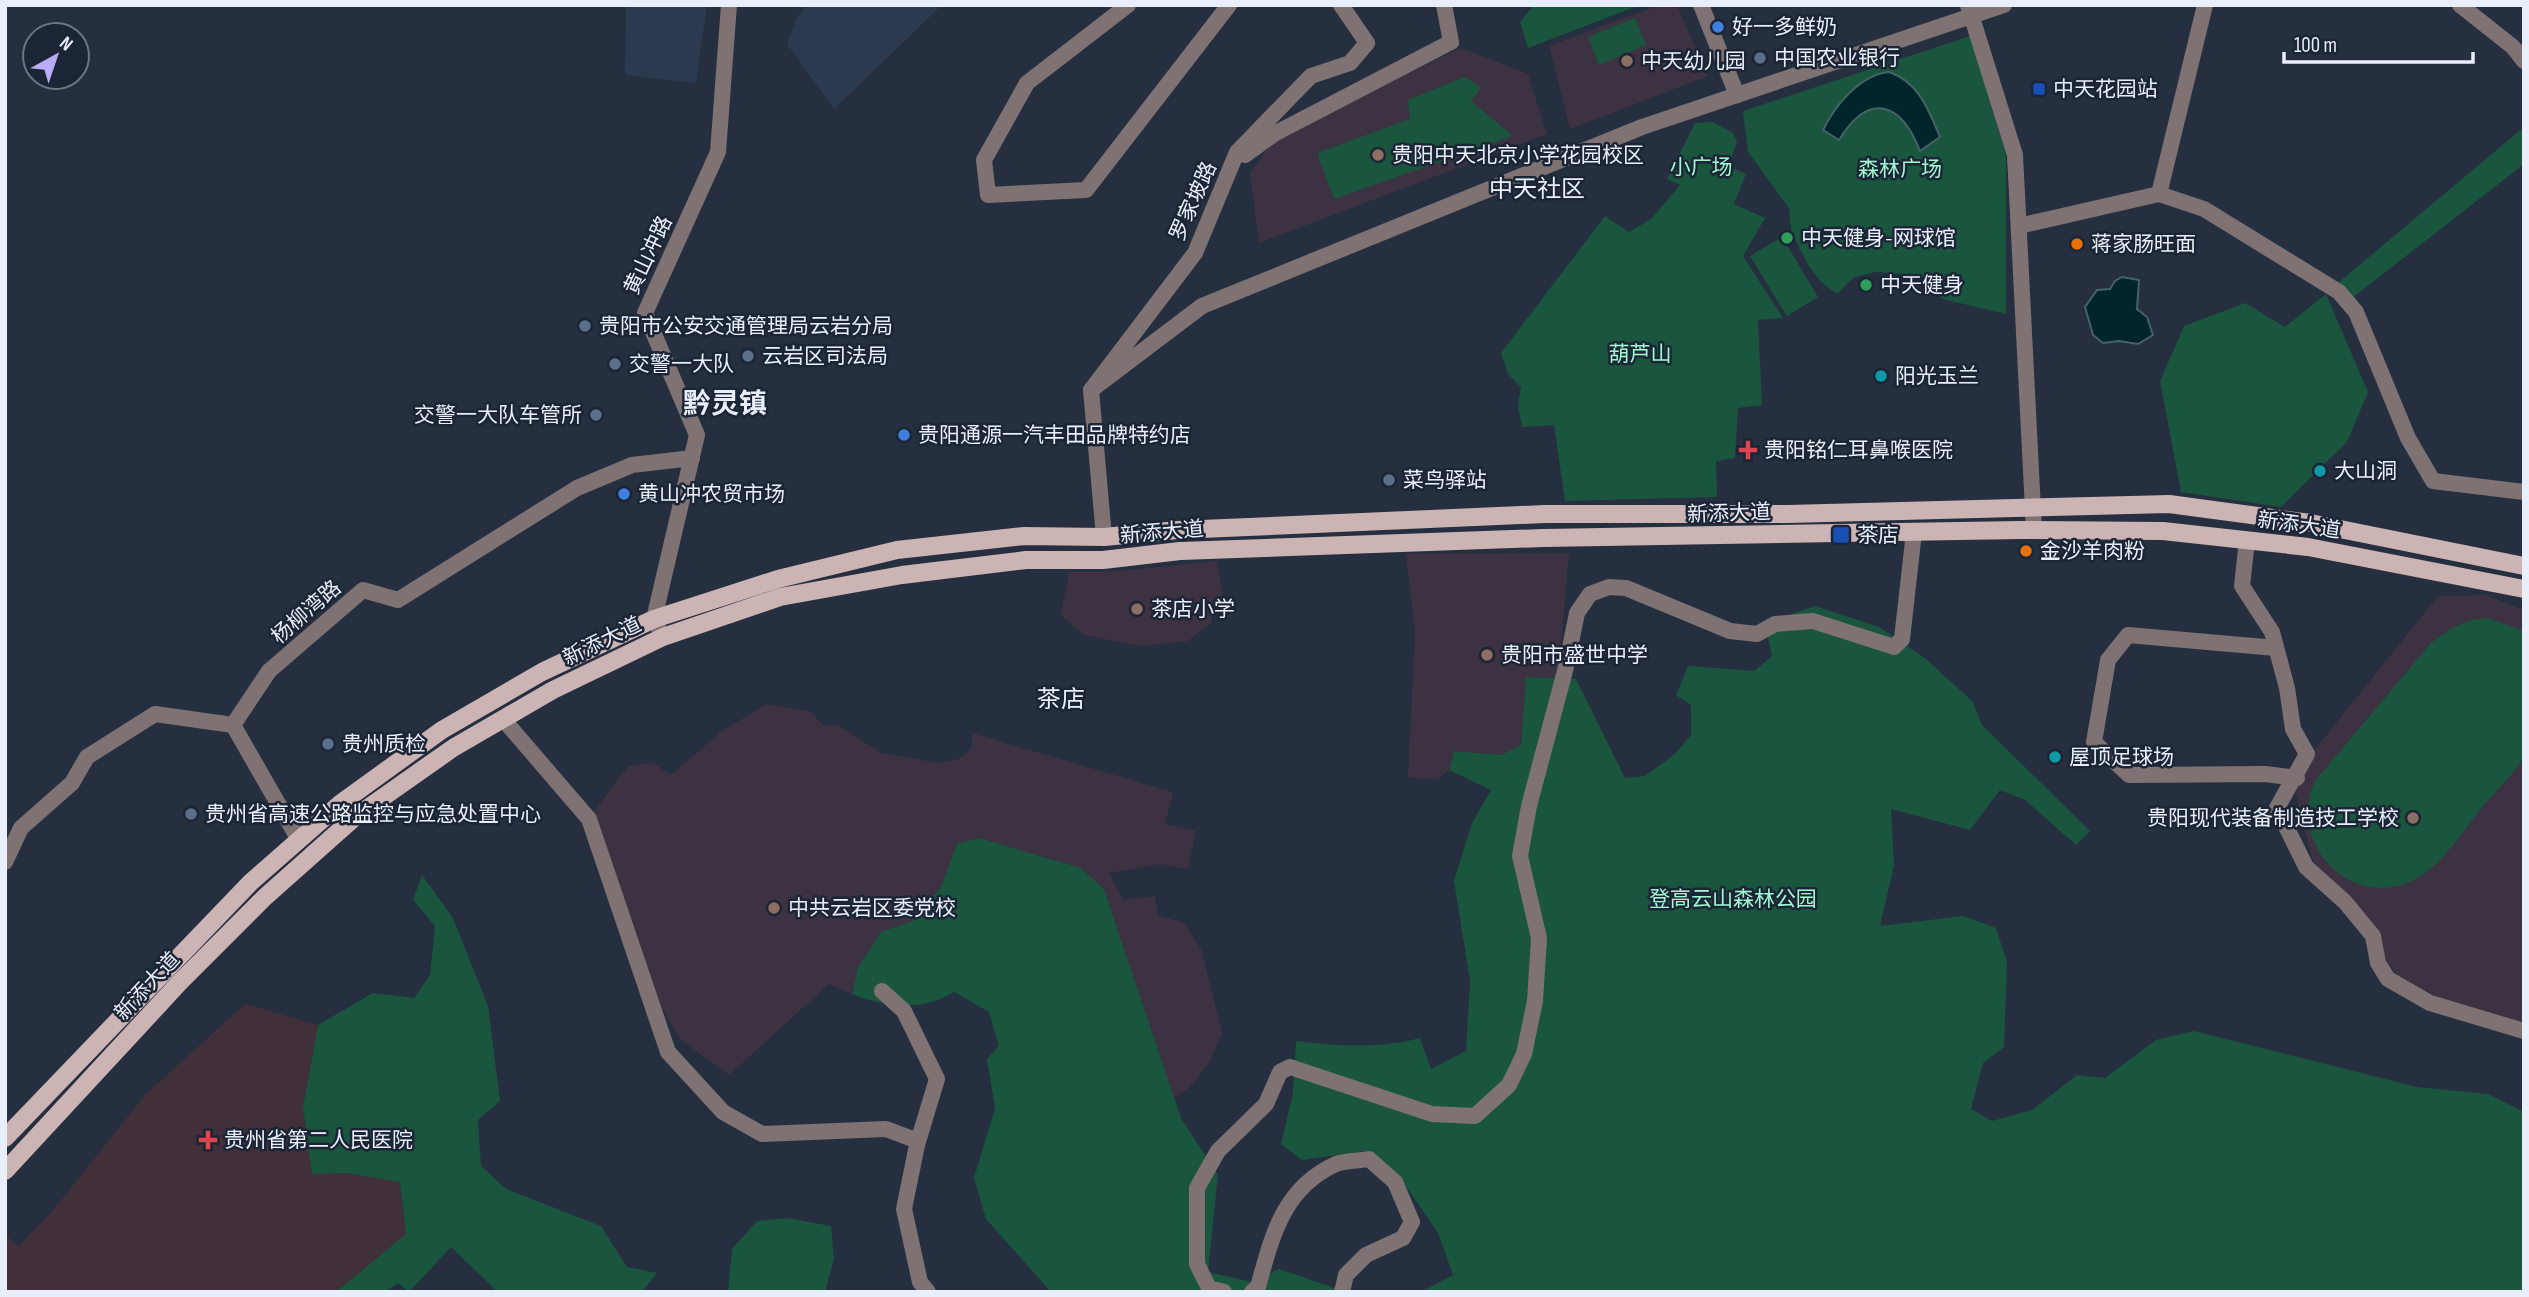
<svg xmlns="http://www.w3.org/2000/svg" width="2529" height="1297" viewBox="0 0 2529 1297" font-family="'Sofia Sans Condensed','Noto Sans SC',sans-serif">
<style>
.built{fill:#2c3a4f}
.education{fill:#3c3241}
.medical{fill:#41303a}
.green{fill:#1a553e}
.water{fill:#00252a;stroke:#466268;stroke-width:2}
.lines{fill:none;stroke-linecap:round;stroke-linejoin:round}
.minor{stroke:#7e7272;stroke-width:16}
.major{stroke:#cdb4b4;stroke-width:18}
.shop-dot{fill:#3f7fe0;stroke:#1b2535;stroke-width:2.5}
.service-dot{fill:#5c6f8a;stroke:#1b2535;stroke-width:2.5}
.education-dot{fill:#8d6e63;stroke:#1b2535;stroke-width:2.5}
.transit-dot{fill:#1a4fb4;stroke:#1b2535;stroke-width:2.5}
.leisure-dot{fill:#2e9e5b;stroke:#1b2535;stroke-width:2.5}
.food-dot{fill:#e8710a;stroke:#1b2535;stroke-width:2.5}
.culture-dot{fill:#0f9aa8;stroke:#1b2535;stroke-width:2.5}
.health-dot{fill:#e0444e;stroke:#1b2535;stroke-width:2.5}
.labels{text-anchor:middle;stroke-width:5;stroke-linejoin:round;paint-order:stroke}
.poi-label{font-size:21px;fill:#e8effa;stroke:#1b2535;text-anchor:start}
.park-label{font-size:21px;fill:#9ff8cf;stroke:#1b2535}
.street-label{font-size:21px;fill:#e8effa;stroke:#1b2535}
.quarter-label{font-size:24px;fill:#e8effa;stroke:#1b2535}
.district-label{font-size:28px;font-weight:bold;fill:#e8effa;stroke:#1b2535}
</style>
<rect width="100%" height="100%" fill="#252f40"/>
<g class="built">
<path d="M626,5H707L696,83L625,75Z"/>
<path d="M807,5H942L834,109L787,44L797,18Z"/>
</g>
<g class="education">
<path d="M1660,5H1677L1708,76L1570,129L1549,46Z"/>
<path d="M1461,48L1528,74L1547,134L1259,243L1250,173L1276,137Z"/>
<path d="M1569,553L1558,678L1527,677L1521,745L1501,755L1454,751L1449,770L1437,780L1408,777L1415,633L1406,554Z"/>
<path d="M1216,561L1224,598L1212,603V622L1188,641L1140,646L1084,635L1061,615L1069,572L1120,571Z"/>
<path d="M2485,595L2524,610V1030L2451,1004L2398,976L2312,859L2292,778L2438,596Z"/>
<path d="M767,704L810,711L824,726L838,725L881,753L939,763L959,759L972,748V733L1173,792L1165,824L1196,831L1188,869L1160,864L1109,873L1123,900L1155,896L1158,915L1184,923L1201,949L1222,1033L1209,1063L1189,1088L1174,1098L1104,889L1081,868L979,838L957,844L941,887L913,921L881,933L858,967L852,994L829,984L729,1075L680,1039L648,984L593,813L628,766L653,763L671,775L722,731Z"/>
</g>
<path class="medical" d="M245,1004L318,1025L303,1107L312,1173H347L400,1182L406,1235L336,1292H5V1235L19,1246L54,1209L145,1095Z"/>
<g class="green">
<path d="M1534,5H1640L1528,48L1520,22Z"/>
<path d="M1635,18L1646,45L1599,65L1588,37Z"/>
<path d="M1970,36L2006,155V314L1943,299L1905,274L1875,272L1854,277L1837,294L1821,282L1808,265L1791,230L1789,208L1748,152L1743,111Z"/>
<path d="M1465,77L1481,87L1471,101L1513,136L1334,199L1317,153L1410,119L1408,100Z"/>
<path d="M1713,122L1733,133L1737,142L1728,166L1746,174L1734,204L1765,218L1743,256L1783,318L1758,320L1762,405L1738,408L1735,458L1716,461L1717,497L1565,501L1554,425L1522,427L1518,406L1521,387L1508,374L1501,353L1605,216L1629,232L1651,219L1680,185L1667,179L1695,123Z"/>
<path d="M2524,127V164L2347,302L2332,288Z"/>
<path d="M1782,237L1818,297L1787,316L1750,256Z"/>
<path d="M2326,294L2368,392L2347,442L2281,507L2181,492L2160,381L2184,326L2245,303L2285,327Z"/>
<path d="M1815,606L1879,627L1926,659L1973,702L1982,725L2090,831L2076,845L2025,800L2000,790L1970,830L1891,809L1894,866L1880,926L1963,916L1996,928L2007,962L2004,1047L1983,1063L1971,1109L1992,1121L2032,1110L2077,1075L2105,1078L2156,1040L2194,1031L2417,1087L2488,1094L2524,1112V1292H1421L1453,1275L1438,1233L1397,1173L1363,1151L1302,1160L1281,1144L1293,1093L1296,1041C1339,1046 1378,1049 1420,1038L1431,1069L1466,1051L1470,981L1454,881L1472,823L1491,790L1449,770L1454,751L1501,755L1521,745L1526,677L1576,679L1625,778L1645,776L1675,754L1691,735V705L1676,695L1688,666L1754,671L1772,656L1765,623Z"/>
<path d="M2488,618L2524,631C2524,660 2524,688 2524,717C2524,729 2526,743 2524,754C2522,766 2493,794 2485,804C2461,832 2438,874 2402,885C2341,903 2288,837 2315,781L2431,643C2450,629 2463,619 2488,618Z"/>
<path d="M979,838L1081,868L1104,889L1181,1118L1218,1175L1208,1272L1252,1282L1279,1269L1346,1292H1051L986,1219L974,1178L995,1108L987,1059L999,1046L989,1012L954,992C922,1012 885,1007 852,994L858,967L881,932L913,921L941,887L957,844Z"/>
<path d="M422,875L453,918L488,1006L500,1101L478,1120L481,1166L506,1189L601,1226L627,1267L657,1273L642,1292H498L451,1247L409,1292L398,1283L384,1292H336L406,1234L400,1182L347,1173L312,1174L303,1107L318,1025L373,993L414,998L430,975L435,926L413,900Z"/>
<path d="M787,1218L831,1226L834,1259L825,1292H728L732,1249L757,1221Z"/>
</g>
<g class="water">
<path d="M1889,72C1919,82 1929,111 1940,137L1920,151C1901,102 1869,91 1839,140L1823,130C1835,106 1859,75 1889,72Z"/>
<path d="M2122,277L2139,280L2137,309L2147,317L2153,335L2138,344L2119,341L2103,343L2093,335L2085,307L2097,290L2110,289L2115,281Z"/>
</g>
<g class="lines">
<g class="minor">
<path d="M1128,5L1027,83L984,160L988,195L1086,190L1229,5"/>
<path d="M1701,5L1737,95"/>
<path d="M1968,5L2015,155L2034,530"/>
<path d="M2460,5L2513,47L2524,61"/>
<path d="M1245,155L1274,134L1451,42L1444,5"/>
<path d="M2159,194L2204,209L2339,292L2356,312L2408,438L2433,481L2524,492"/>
<path d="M2019,226L2159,194L2205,5"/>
<path d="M1091,390L1202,306L1642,127L2004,5"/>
<path d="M1104,537L1091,390L1195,253L1237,152L1311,76L1350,63L1367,43L1341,5"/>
<path d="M2247,540L2242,586L2272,632L2287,688L2293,729L2307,754L2277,808L2306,867L2345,902L2373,936L2378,963L2388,979L2430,1003L2524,1031"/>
<path d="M663,637L654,619L697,435L645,313L718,152L729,5"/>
<path d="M2276,648L2128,635L2108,660L2094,742L2129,775L2265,774L2297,778"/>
<path d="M503,719L589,819L668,1052L723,1112L762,1134L886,1129L918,1141"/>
<path d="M233,725L299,840"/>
<path d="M5,862L21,828L72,783L87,757L155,714L233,725L269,671L363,590L398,600L577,488L632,465L692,458"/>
<path d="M882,991L904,1011L937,1079L917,1145L904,1209L920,1282L928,1292"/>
<path d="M1224,1292L1209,1288L1197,1264V1188L1218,1151L1266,1104L1280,1072L1290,1067L1432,1114L1475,1116L1509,1085L1524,1054L1535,1001L1539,938L1520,856L1529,806L1566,667L1577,613L1590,594L1609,587L1626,588L1730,631L1757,634L1775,624L1813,621L1894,647L1902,639L1914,532"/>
<path d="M1252,1292L1258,1287C1272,1236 1283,1188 1336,1164C1346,1160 1359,1161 1369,1159L1395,1182L1412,1222L1403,1238L1366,1255L1346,1275L1342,1292"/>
</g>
<g class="major">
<path d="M5,1138L251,882L341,803L442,730L542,672L654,619L778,579L897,550L1024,536L1104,537L1178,530L1545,514H1788L2169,504L2310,523L2524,566"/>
<path d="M5,1171L180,982L265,897L355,817L453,748L553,690L663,637L780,597L902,575L1026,560H1103L1180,551L1543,538L2020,530L2163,531L2308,547L2524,589"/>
</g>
</g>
<g class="shop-dot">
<circle cx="1718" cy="27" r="7"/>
<circle cx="904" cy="435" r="7"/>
<circle cx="624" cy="494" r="7"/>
</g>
<g class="service-dot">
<circle cx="1760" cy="58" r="7"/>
<circle cx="585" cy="326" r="7"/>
<circle cx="748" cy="356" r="7"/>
<circle cx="615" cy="364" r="7"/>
<circle cx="596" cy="415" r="7"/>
<circle cx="1389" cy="480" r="7"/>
<circle cx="328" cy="744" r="7"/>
<circle cx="191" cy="814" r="7"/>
</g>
<g class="education-dot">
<circle cx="1627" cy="61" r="7"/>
<circle cx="1378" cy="155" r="7"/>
<circle cx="1137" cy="609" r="7"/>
<circle cx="1487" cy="655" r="7"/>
<circle cx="2413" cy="818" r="7"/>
<circle cx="774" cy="908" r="7"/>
</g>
<g class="transit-dot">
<rect x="2032" y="82" width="14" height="14" rx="3.5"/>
<rect x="1832" y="526" width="18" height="18" rx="3.5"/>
</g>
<g class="leisure-dot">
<circle cx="1787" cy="238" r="7"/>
<circle cx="1866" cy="285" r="7"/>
</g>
<g class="food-dot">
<circle cx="2077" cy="244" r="7"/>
<circle cx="2026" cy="551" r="7"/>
</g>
<g class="culture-dot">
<circle cx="1881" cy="376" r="7"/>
<circle cx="2320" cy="471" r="7"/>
<circle cx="2055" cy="757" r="7"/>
</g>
<g class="health-dot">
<path d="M1744.5 439.5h7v7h7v7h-7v7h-7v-7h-7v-7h7z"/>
<path d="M204.5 1129.5h7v7h7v7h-7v7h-7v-7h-7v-7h7z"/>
</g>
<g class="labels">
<g class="poi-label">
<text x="1732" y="34">好一多鲜奶</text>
<text x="1774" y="65">中国农业银行</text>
<text x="1641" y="68">中天幼儿园</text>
<text x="2053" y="96">中天花园站</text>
<text x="1392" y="162">贵阳中天北京小学花园校区</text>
<text x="1801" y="245">中天健身-网球馆</text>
<text x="2091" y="251">蒋家肠旺面</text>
<text x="1880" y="292">中天健身</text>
<text x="599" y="333">贵阳市公安交通管理局云岩分局</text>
<text x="762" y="363">云岩区司法局</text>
<text x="629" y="371">交警一大队</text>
<text x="1895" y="383">阳光玉兰</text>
<text x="582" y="422" text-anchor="end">交警一大队车管所</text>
<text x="918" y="442">贵阳通源一汽丰田品牌特约店</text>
<text x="1764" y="457">贵阳铭仁耳鼻喉医院</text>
<text x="2334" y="478">大山洞</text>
<text x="1403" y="487">菜鸟驿站</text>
<text x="638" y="501">黄山冲农贸市场</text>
<text x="1857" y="542">茶店</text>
<text x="2040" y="558">金沙羊肉粉</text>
<text x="1151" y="616">茶店小学</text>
<text x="1501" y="662">贵阳市盛世中学</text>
<text x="342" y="751">贵州质检</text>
<text x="2069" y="764">屋顶足球场</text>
<text x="205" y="821">贵州省高速公路监控与应急处置中心</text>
<text x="2399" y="825" text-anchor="end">贵阳现代装备制造技工学校</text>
<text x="788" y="915">中共云岩区委党校</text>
<text x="224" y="1147">贵州省第二人民医院</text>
</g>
<g class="park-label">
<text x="1701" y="174">小广场</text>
<text x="1900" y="176">森林广场</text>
<text x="1640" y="361">葫芦山</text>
<text x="1733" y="906">登高云山森林公园</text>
</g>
<g class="street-label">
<text transform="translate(1193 201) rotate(-66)" y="7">罗家坡路</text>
<text transform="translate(648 255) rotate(-65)" y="7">黄山冲路</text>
<text transform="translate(1729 513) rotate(-2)" y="7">新添大道</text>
<text transform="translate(2299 525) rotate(8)" y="7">新添大道</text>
<text transform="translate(1162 532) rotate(-5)" y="7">新添大道</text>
<text transform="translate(306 612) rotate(-41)" y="7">杨柳湾路</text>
<text transform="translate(602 641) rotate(-26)" y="7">新添大道</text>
<text transform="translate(147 986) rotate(-47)" y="7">新添大道</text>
</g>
<g class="quarter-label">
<text x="1537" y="197">中天社区</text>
<text x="1061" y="707">茶店</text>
</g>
<g class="district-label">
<text x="725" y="413">黔灵镇</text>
</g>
</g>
<rect width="2529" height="1297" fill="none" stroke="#e8effa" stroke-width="14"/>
<g transform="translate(56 56) rotate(40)"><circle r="33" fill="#1b2535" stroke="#6d7684" stroke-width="2"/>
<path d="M0-5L12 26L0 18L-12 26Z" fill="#b8abf7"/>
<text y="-10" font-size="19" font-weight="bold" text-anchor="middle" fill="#e8effa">N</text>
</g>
<path d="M2284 52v10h189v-10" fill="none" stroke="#e8effa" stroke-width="3.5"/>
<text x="2294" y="52" font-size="21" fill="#e8effa" stroke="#1b2535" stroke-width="5" paint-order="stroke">100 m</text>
</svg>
